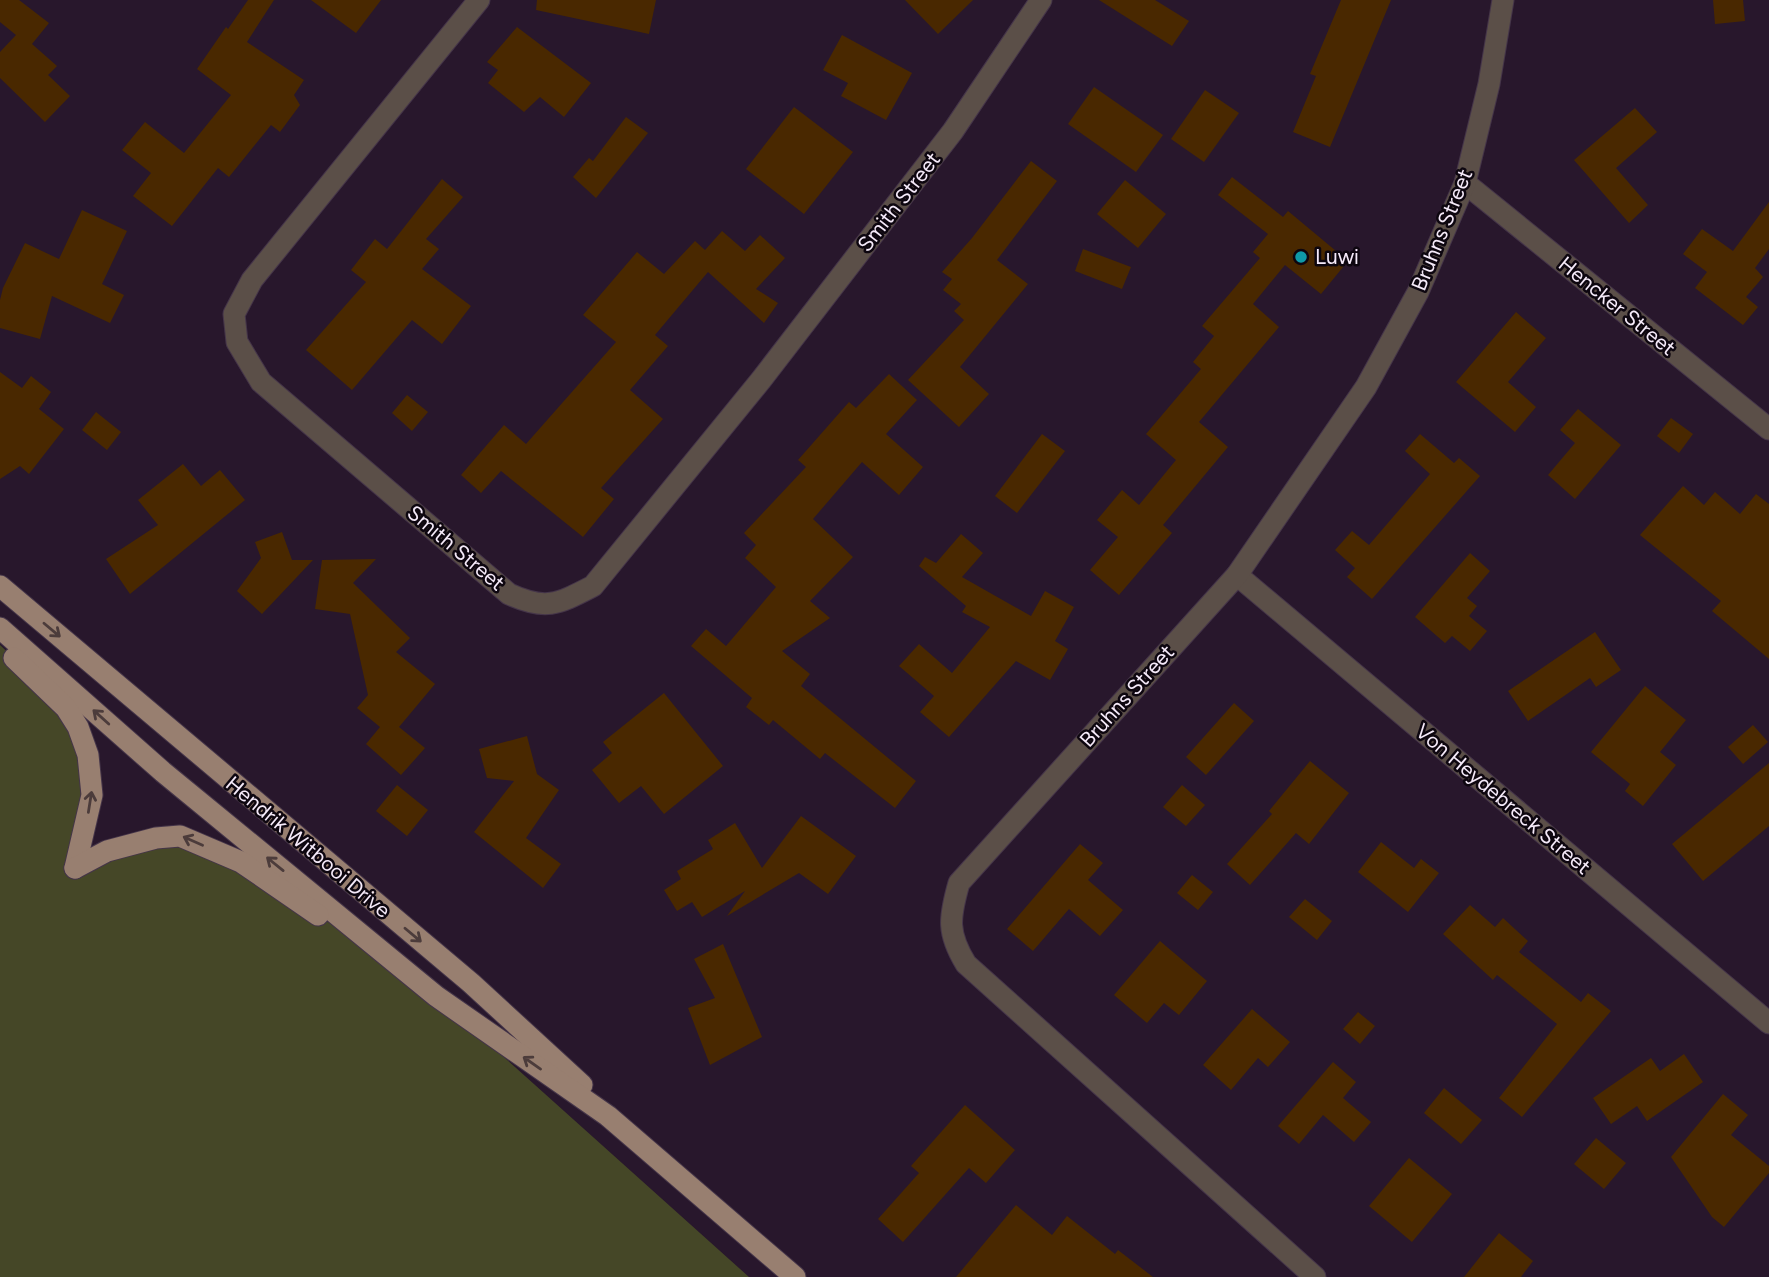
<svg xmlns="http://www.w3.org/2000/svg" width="1769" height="1277" viewBox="0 0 1769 1277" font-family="Figtree,sans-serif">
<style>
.green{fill:#454727}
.building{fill:#492800}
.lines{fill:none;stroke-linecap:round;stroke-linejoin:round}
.minor-casing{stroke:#453549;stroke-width:23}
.major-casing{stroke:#453549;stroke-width:23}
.minor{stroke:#5b4f48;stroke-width:21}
.major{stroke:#987f70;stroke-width:21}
.oneway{stroke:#4c3c3b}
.culture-dot{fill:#0f9aa8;stroke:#0d060f;stroke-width:2.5}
.labels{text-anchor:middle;stroke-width:5;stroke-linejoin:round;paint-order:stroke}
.street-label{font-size:21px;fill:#f5eaf9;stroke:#0d060f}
.poi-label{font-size:21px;fill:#f5eaf9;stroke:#0d060f;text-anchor:start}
</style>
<rect width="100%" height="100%" fill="#28172c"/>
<path class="green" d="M0,645L66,708L88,755L75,867L156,838L241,862L436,996L749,1277H0Z"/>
<g class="building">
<path d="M0,0H19L49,23L32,44L57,66L48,75L70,96L45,122L0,78V52L16,35L0,22Z"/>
<path d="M248,0H274L247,42L304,80L294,95L300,105L280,132L271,125L229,177L218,168L172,226L133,196L151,173L122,150L145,122L184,153L231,95L197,69L226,27L228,29Z"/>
<path d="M311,0H381L356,33Z"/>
<path d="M537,0H656L649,34L536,10Z"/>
<path d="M905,0H973L938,34Z"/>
<path d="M1099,0H1155L1189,21L1172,46Z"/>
<path d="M1341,0H1391L1330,147L1293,132L1316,76L1310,74Z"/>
<path d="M1713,0H1743L1745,21L1715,24Z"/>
<path d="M517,27L591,83L564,117L540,97L524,112L488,83L498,70L487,62Z"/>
<path d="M842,35L912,73L886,120L841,96L848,83L823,70Z"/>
<path d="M1094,87L1163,135L1136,172L1068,124Z"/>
<path d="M1205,90L1239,113L1204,162L1171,139Z"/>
<path d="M794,107L853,152L804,214L746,169Z"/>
<path d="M1635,108L1657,132L1616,168L1648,205L1629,223L1574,160Z"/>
<path d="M626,117L648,133L596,198L573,177L589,158L593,161Z"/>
<path d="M1031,161L1057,181L997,260L1028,284L960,367L989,394L959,427L908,380L964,320L954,311L961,304L943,290L952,279L942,272L972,238Z"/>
<path d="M1232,177L1283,217L1288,211L1348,261L1321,294L1285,265L1253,304L1279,327L1199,422L1228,447L1163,525L1172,533L1119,595L1090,570L1118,537L1097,520L1122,490L1139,505L1176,460L1146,434L1201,369L1193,362L1214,336L1202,326L1260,258L1253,252L1268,234L1218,195Z"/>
<path d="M442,179L463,197L426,239L439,249L422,269L471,306L442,344L412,320L352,390L306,350L366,282L351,270L375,239L387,249Z"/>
<path d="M1125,180L1166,214L1138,248L1097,214Z"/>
<path d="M1769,202V249L1755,268L1763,277L1746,297L1758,307L1743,325L1695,288L1707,272L1683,254L1702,229L1733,251Z"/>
<path d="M82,210L127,231L102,284L124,295L110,323L52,296L40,339L0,328V300L3,288L25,243L59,259Z"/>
<path d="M722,231L745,251L760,235L785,258L756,289L778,303L764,323L708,272L655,335L668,346L630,390L663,419L601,488L614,499L583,537L501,471L481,493L461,475L504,425L526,444L616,342L583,315L637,252L664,274L695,241L705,250Z"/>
<path d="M1083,249L1131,267L1122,289L1075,271Z"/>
<path d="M1516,312L1546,338L1508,382L1536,407L1515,432L1456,382Z"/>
<path d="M0,372L22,388L31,376L51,392L39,409L64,429L29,474L20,466L0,479Z"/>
<path d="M889,374L917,400L886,434L923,467L899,495L862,462L813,519L853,557L810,601L830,618L782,651L810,674L801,686L916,781L895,808L825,753L820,759L773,720L769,725L746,707L752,698L691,646L706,629L726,646L776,587L745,558L756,545L744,533L806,467L798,460L849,402L856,408Z"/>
<path d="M407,395L428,412L412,431L392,413Z"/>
<path d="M1578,409L1621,445L1575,499L1548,475L1575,443L1560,430Z"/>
<path d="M96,412L121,432L107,450L82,430Z"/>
<path d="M1671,418L1693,434L1679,453L1657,436Z"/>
<path d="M1042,434L1065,451L1017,513L995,496Z"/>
<path d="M1420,434L1454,463L1459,458L1480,476L1372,599L1347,577L1355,568L1335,550L1352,531L1369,545L1430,474L1405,451Z"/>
<path d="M183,464L201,486L220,470L245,500L130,594L106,559L158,525L138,500Z"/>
<path d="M1683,486L1704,505L1715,492L1740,514L1756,494L1769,504V659L1712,611L1721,601L1640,535Z"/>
<path d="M282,532L292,560H313L262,614L237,591L261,558L255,542Z"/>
<path d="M961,534L983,553L962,577L1031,616L1045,591L1074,607L1055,641L1068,649L1050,680L1016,661L949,737L920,712L934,696L899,666L919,644L952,673L990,627L962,612L966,606L919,566L925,557L936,563Z"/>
<path d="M1470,553L1490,571L1467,598L1477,606L1469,616L1487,631L1470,651L1452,636L1445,643L1415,617Z"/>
<path d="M376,559L353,583L410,638L396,652L435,684L399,727L425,748L401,775L366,744L380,727L357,708L368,695L350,614L315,609L322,560Z"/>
<path d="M1595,632L1621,670L1596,687L1590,678L1528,721L1508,691Z"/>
<path d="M1645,686L1686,720L1660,752L1676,765L1643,806L1625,791L1630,784L1591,752Z"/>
<path d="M664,693L723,766L664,814L641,786L619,803L592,770L612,753L603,742Z"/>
<path d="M1234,703L1254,721L1206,775L1186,757Z"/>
<path d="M1753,725L1768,742L1743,764L1728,747Z"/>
<path d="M527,736L537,774L559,790L526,838L561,864L543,888L474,832L514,781L487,778L479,749Z"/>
<path d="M1310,761L1349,793L1309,844L1296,833L1250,885L1227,864L1272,814L1269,811Z"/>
<path d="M1769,763V826L1703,881L1672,844Z"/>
<path d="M397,785L428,810L407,836L376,811Z"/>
<path d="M1182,785L1205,805L1186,826L1163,807Z"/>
<path d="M801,816L856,856L828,894L799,873L727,916L745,891L702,917L692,902L677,911L664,890L681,879L677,871L713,849L708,840L735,823L762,868Z"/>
<path d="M1381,842L1414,868L1421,859L1439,873L1408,912L1358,872Z"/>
<path d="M1080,844L1103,863L1088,880L1123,910L1100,936L1069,909L1033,951L1007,929Z"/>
<path d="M1192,875L1213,892L1198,910L1177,893Z"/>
<path d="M1305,899L1332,921L1317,940L1289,917Z"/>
<path d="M1470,905L1495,927L1503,918L1528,941L1519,952L1581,1002L1588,993L1611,1011L1522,1117L1499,1098L1557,1024L1497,975L1493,980L1443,934Z"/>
<path d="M1160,941L1207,981L1179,1015L1164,1003L1147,1023L1114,995Z"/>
<path d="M723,944L762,1037L710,1065L688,1008L715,998L694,959Z"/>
<path d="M1252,1009L1290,1042L1268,1067L1258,1058L1231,1090L1203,1065Z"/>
<path d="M1358,1012L1375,1026L1360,1044L1343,1029Z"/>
<path d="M1684,1054L1703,1082L1647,1121L1637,1106L1611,1124L1593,1098L1651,1058L1660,1071Z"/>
<path d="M1333,1062L1356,1082L1343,1098L1371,1122L1354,1142L1323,1115L1299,1144L1278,1126Z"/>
<path d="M1444,1088L1482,1120L1461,1144L1424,1113Z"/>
<path d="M1723,1094L1748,1115L1731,1135L1769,1166V1173L1724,1227L1712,1217L1671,1157Z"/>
<path d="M965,1105L1015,1150L986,1183L969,1168L903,1242L878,1219L919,1173L911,1166Z"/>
<path d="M1596,1138L1626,1163L1604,1189L1574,1164Z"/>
<path d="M1409,1158L1452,1194L1412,1242L1369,1206Z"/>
<path d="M1016,1205L1052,1235L1067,1216L1115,1254L1118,1250L1153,1277H956Z"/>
<path d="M1499,1233L1533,1261L1521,1277H1464Z"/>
</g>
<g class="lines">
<g class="minor-casing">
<g id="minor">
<path d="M479,0L252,280L234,314L237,342L261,382L509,594C546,611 558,604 593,586L761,380L953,131L1041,0"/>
<path d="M1465,183L1769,429"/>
<path d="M1237,575L1769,1023"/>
<path d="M1315,1277L966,964C947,933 949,918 959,883L1237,575L1366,387L1418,292L1465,183L1489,84L1503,0"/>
</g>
</g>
<g class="major-casing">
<g id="major">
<path d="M0,586L471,983L582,1085"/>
<path d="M0,628L163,772L436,996L608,1116L795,1277"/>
<path d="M14,658L66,708L78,727L88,755L92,795L75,868"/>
<path d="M75,868L107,851L156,838L180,836L241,862L318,915"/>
</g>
</g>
<use href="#minor" class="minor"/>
<use href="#major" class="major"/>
</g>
<defs><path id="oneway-shaft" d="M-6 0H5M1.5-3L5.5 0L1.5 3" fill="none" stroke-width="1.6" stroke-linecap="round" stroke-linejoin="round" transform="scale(1.75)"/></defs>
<g class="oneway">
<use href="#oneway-shaft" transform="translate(52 630) rotate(40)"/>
<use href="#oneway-shaft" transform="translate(101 717) rotate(-138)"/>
<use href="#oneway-shaft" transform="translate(90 802) rotate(-81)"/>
<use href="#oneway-shaft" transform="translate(193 841) rotate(-156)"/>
<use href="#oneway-shaft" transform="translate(275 864) rotate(-141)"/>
<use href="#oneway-shaft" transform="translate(413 935) rotate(40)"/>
<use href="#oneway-shaft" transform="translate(532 1063) rotate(-145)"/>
</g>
<circle class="culture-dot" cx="1301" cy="257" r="7"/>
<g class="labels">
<g class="street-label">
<text transform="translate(899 202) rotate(-52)" y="7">Smith Street</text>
<text transform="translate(1442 230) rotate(-68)" y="7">Bruhns Street</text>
<text transform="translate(1617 306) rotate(39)" y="7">Hencker Street</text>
<text transform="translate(456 548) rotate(40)" y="7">Smith Street</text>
<text transform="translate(1127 696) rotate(-48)" y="7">Bruhns Street</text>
<text transform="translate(1503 799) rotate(40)" y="7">Von Heydebreck Street</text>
<text transform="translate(308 847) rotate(40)" y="7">Hendrik Witbooi Drive</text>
</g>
<g class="poi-label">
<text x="1315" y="264">Luwi</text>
</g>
</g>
</svg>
